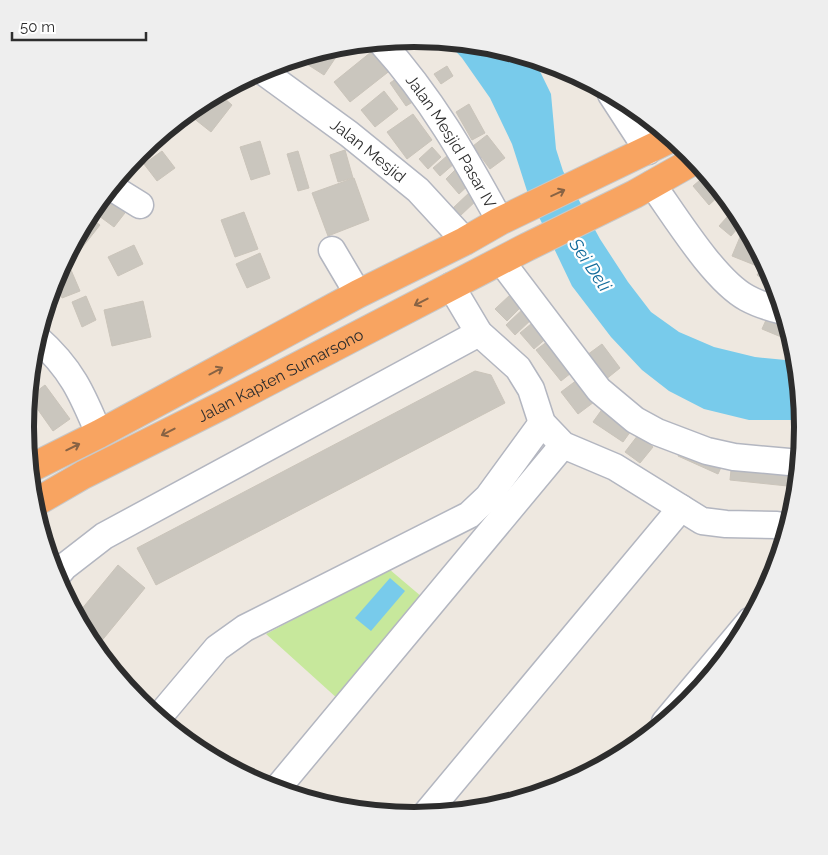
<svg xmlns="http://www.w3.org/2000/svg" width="828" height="855" viewBox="0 0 828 855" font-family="Raleway,sans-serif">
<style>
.pitch{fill:#c7e89c}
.water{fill:#78cbeb}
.building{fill:#cac6be;stroke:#cac4ba}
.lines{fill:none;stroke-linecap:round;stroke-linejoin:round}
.minor-casing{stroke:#b3b6c0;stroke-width:29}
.highway-casing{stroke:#c8c8c8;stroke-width:30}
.minor{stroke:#fff;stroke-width:26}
.highway{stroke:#f8a461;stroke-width:28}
.oneway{stroke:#886344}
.labels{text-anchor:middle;stroke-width:4.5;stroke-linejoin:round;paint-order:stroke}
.street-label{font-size:16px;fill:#2d2d2d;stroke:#fff}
.water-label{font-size:18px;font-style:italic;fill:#136b9b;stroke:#fff}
.rim{fill:none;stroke:#2d2d2d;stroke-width:6}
</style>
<rect width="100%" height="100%" fill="#eee8e0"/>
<path class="pitch" d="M389,569L422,597L338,699L266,634Z"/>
<g class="water">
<path d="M447,42L490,46L534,59L551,94L556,149L563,171L600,239L628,282L651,312L679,332L714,347L755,357L796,361L802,420H749L704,409L669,391L642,370L611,337L572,286L528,194L512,144L490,98L462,58Z"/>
<path d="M390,578L405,591L371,631L355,618Z"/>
</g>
<g class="building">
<path d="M344,45L324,75L299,59L338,46Z"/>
<path d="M376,48L392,69L350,102L334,82Z"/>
<path d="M447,66L453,76L441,84L434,74Z"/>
<path d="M400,76L416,100L406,106L390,83Z"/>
<path d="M384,91L398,109L375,127L361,110Z"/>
<path d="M218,93L232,105L211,132L187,113L198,104Z"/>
<path d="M469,104L485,133L472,140L456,112Z"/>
<path d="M413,114L432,140L407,159L387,132Z"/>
<path d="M487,135L505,158L490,169L473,146Z"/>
<path d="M260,141L270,174L251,180L240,147Z"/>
<path d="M432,147L441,157L428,169L419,159Z"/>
<path d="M345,150L353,178L338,182L330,155Z"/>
<path d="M162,151L175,168L157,181L144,164Z"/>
<path d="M298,151L309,188L298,191L287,154Z"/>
<path d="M448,155L455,163L440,176L433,168Z"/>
<path d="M458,167L472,182L459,194L446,179Z"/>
<path d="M707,174L722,193L709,205L693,186Z"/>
<path d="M354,178L369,220L328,236L312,193Z"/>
<path d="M471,191L478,199L460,216L453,208Z"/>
<path d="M109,194L128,209L114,227L95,213Z"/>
<path d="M735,208L743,222L731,236L719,226Z"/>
<path d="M244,212L258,249L235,257L221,220Z"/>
<path d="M88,216L100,225L81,249L73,244Z"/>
<path d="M745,225L751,236L742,229Z"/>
<path d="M740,237L754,243L761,255L757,266L732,256Z"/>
<path d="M134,245L143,264L118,276L108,257Z"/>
<path d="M260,253L270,278L247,288L236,264Z"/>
<path d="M765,263L773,279L775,287L757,275Z"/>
<path d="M71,270L80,291L62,298L55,278Z"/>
<path d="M511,294L522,306L507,321L495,309Z"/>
<path d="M86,296L96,320L82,327L72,302Z"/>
<path d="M143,301L151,337L112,346L104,310Z"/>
<path d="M525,307L534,317L515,335L506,325Z"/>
<path d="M770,311L785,317L790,332L786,339L762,329Z"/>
<path d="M537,319L550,335L534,349L520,333Z"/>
<path d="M791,335L796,352L786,348Z"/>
<path d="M552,338L576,369L561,381L536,350Z"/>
<path d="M602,344L620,368L605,380L587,355Z"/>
<path d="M33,351L45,359L30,376Z"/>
<path d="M475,371L491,375L505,403L156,585L137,548Z"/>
<path d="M581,377L598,399L578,414L561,392Z"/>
<path d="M45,385L70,419L53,431L29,397Z"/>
<path d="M603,408L633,428L623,442L593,422Z"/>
<path d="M638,435L653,447L640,463L625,452Z"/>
<path d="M683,444L723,463L718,474L678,456Z"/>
<path d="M732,460L799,467L797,487L730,480Z"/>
<path d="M118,565L145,588L95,649L76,616Z"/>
</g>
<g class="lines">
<g class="minor-casing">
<g id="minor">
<path id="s1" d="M381,42C431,97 465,157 500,221"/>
<path id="s2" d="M261,70L349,134L418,190L465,241"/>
<path d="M611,94L648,151"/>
<path d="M652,184C675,216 714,280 747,298C758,304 771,308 783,311"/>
<path d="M111,187L140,205"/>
<path d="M332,250L358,294"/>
<path d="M501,261L599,390L635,420L657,432L707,451L734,457L800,463"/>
<path d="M451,286L479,333L518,368L531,389L542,423L563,445L615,467L702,521L726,524L777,525L787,531"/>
<path d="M37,338C71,368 82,393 99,434"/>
<path d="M55,578L64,567L104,536L479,333"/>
<path d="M158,718L217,648L245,628L469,515L488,497L542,423"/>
<path d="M665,722L750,621"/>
<path d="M276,790L563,445"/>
<path d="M425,815L681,508"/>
</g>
</g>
<g class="highway-casing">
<g id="highway">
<path d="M29,469L99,434L358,294L465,241L500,221L672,138"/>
<path id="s3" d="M33,504L83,475L225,404L527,247L635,194L695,160"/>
</g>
</g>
<use href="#minor" class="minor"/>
<use href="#highway" class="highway"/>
</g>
<defs><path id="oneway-shaft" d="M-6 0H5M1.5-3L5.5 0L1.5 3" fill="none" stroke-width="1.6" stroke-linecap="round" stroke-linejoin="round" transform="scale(1.25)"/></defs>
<g class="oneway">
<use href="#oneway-shaft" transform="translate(558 193) rotate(-25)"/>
<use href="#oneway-shaft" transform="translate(421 302) rotate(153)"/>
<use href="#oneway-shaft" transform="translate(216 371) rotate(-28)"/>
<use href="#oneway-shaft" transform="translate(168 432) rotate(153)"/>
<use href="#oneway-shaft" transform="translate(73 447) rotate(-26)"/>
</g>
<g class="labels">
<g class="street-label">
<text dy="6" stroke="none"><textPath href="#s1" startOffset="122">Jalan Mesjid Pasar IV</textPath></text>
<text dy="6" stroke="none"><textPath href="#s2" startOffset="134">Jalan Mesjid</textPath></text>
<text dy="6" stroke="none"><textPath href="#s3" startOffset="279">Jalan Kapten Sumarsono</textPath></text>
</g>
<g class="water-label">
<text transform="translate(590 265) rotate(56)" y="6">Sei Deli</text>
</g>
</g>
<path d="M0 0H828V855H0ZM34 427a380 380 0 1 1 760 0a380 380 0 1 1-760 0Z" fill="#eee" fill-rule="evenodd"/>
<path class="rim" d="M34 427a380 380 0 1 1 760 0a380 380 0 1 1-760 0Z"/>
<path d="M12 32v8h134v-8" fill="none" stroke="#2d2d2d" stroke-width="2.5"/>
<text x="20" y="32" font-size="15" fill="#2d2d2d" stroke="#ffffff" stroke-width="4" paint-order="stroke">50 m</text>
</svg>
